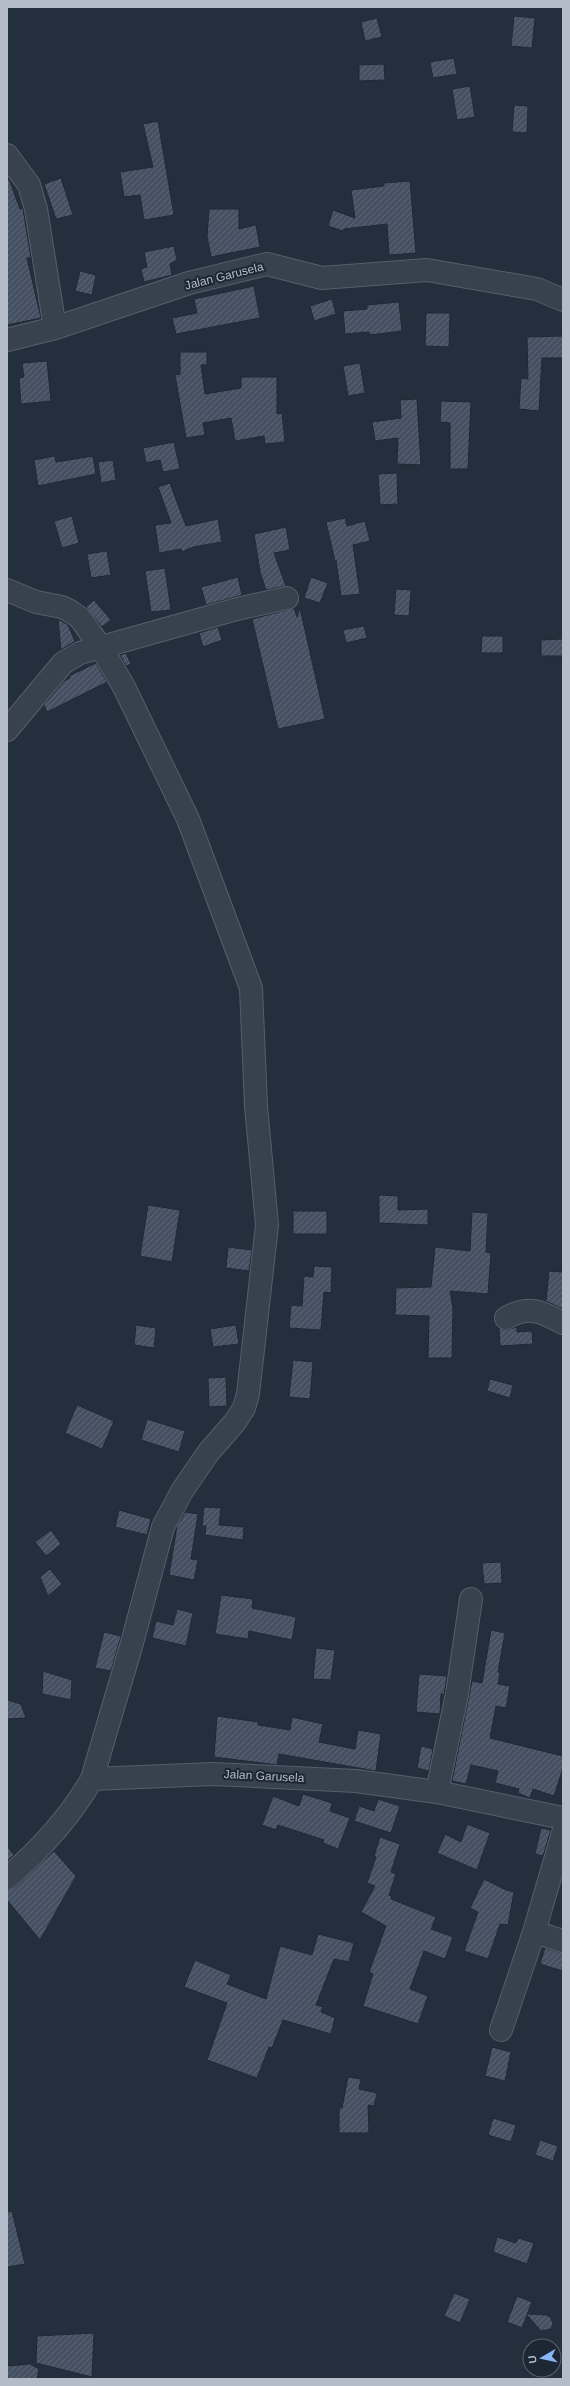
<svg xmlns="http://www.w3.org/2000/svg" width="570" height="2386" viewBox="0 0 570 2386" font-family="Arial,sans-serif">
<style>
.building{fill:url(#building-hatch);stroke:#1f2835}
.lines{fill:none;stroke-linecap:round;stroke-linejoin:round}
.minor-casing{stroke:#565f6c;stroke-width:24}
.minor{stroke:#38414e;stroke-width:22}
.labels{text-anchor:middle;stroke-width:4;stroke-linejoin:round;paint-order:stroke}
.street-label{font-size:12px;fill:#b4bcc9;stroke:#1d2633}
</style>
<defs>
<pattern id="building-hatch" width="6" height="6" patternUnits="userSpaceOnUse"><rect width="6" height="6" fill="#455162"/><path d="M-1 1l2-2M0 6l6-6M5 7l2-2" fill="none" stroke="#5d6877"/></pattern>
</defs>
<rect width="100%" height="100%" fill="#242f3e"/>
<g class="building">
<path d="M514,16L535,18L532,48L511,46Z"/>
<path d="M377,18L382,37L365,41L361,22Z"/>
<path d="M454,58L457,74L433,78L430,62Z"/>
<path d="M384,64L385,80L359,81V65Z"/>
<path d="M470,86L475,117L457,120L452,89Z"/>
<path d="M514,105L528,106L527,133L512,132Z"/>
<path d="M158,121L174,215L144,220L140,195L124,197L120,172L153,167L143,124Z"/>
<path d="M61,178L73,215L56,219L44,184Z"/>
<path d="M7,179H9L20,209L23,208L24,215L31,258H27L41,318L7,325Z"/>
<path d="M410,181L416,253L389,255L387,224L344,229L343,231L328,226L333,210L355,218L351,190L384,186V183Z"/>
<path d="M209,209H239V229L256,225L260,247L211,257L207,236Z"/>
<path d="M174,246L177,260L170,264L172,275L144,282L141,269L147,267L144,252Z"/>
<path d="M80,271L96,275L92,295L75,291Z"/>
<path d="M254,286L260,318L176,334L172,318L197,313L194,299Z"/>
<path d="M332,299L336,314L314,321L310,306Z"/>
<path d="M399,302L402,331L370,335L369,332L345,334L343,311L367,309V305Z"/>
<path d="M426,313H450L449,347L425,346Z"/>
<path d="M563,336V358H542L539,411L519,409L521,378L528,379L527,337Z"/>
<path d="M180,352H207V365H201L205,394L241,388V377H277V414L282,413L285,442L265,444L264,436L235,441L231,418L203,423L205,435L186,438L175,375L180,374Z"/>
<path d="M47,361L51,401L21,404L19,378L24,377L22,363Z"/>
<path d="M360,363L365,393L348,396L343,366Z"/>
<path d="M417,399L421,465L397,464L398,438L375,441L372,422L401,418L400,400Z"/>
<path d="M441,401L471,402L468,469H450V423L440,422Z"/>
<path d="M174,442L180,469L163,472L160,460L146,463L143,448Z"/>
<path d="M55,456L56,462L93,456L96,474L38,486L34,460Z"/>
<path d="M113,460L116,480L101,483L98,462Z"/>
<path d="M397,473L398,504L380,505L378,474Z"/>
<path d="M170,483L186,526L218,519L222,542L193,547L182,552L181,549L159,553L155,525L171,523L158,487Z"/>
<path d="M72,516L79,543L62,548L54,521Z"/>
<path d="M345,518L347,526L365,521L370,541L353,545L360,594L341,596L336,560L335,561L326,522Z"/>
<path d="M286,527L290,550L274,553L286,586L266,590L260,572L254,534Z"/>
<path d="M107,551L111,575L91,578L87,554Z"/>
<path d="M165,568L171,610L151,612L145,571Z"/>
<path d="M238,577L242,595L206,605L201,587Z"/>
<path d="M311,577L328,583L320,603L304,598Z"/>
<path d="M396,589L411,590L409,616L394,615Z"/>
<path d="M94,600L111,620L102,627L86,607Z"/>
<path d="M294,608L297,617L300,608L325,719L278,729L252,619Z"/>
<path d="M58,619L68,625L75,641L61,650Z"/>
<path d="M364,626L367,638L346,643L343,630Z"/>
<path d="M218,627L222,640L203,647L199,633Z"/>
<path d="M482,636H503V653H481Z"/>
<path d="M563,639V656H541V640Z"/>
<path d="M126,653L131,664L126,666L120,655Z"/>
<path d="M96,663L107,682L47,712L44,705L64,681L70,678L69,676Z"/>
<path d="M379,1195L398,1196V1210L428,1209V1225L379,1223Z"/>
<path d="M148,1205L180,1210L172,1262L140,1256Z"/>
<rect x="293" y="1211" width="34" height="23"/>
<path d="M472,1212L488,1213L486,1252L491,1253L488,1294L450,1291L453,1308L452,1358H428L429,1316L395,1315L396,1288L431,1287L435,1247L470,1251Z"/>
<path d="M228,1247L252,1250L249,1271L226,1268Z"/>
<path d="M314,1266L332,1267L331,1293L324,1292L321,1330L289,1328L291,1305L302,1306L304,1276L313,1277Z"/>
<path d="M549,1271L563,1272V1309L546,1301Z"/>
<path d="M136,1325L156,1328L154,1348L134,1345Z"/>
<path d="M236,1325L239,1344L213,1347L210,1329Z"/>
<path d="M517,1327V1332L532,1331L533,1344L500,1346L499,1328L506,1330Z"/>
<path d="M293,1360L313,1362L310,1399L289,1397Z"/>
<path d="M226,1377L227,1406L209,1407L208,1378Z"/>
<path d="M490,1379L513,1385L510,1398L487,1391Z"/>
<path d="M77,1405L114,1421L102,1449L65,1433Z"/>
<path d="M147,1419L185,1431L179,1452L141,1440Z"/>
<path d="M204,1507L221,1508L219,1525L244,1527L243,1540L205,1535L206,1526H202Z"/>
<path d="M119,1510L151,1519L147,1535L115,1527Z"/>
<path d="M185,1512L198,1514L191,1559L198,1560L194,1580L169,1575L177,1526Z"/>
<path d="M51,1530L61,1544L46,1556L35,1542Z"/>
<path d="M501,1562L502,1583L484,1584L482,1563Z"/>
<path d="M50,1569L62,1584L48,1596L40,1577Z"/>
<path d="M221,1595L253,1599L252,1608L296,1617L292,1640L249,1631L248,1639L215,1634Z"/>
<path d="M177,1609L193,1613L186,1646L152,1638L156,1621L173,1625Z"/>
<path d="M491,1630L505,1633L498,1672L500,1673L498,1684L510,1686L506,1708L496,1706L490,1738L563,1756V1768L554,1796L533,1789L530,1798L518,1793L519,1789L495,1783L498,1771L471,1765L466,1784L452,1781L472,1681L482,1683Z"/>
<path d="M104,1632L121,1636L111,1671L95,1668Z"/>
<path d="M316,1648L335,1650L331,1680L313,1679Z"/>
<path d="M43,1671L72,1680L71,1700L42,1694Z"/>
<path d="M419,1674L447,1676L444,1694H441L440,1714L416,1712Z"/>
<path d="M7,1700L21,1704L26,1718L7,1719Z"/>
<path d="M217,1716L258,1722V1725L290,1730L292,1717L323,1724L319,1742L355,1749L358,1730L381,1734L376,1771L279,1754L277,1765L214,1757Z"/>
<path d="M421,1746L433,1749L429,1771L417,1768Z"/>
<path d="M303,1794L332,1803L330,1811L350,1818L338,1849L323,1843L324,1840L278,1825L276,1830L262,1825L273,1796L299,1806Z"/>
<path d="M378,1799L400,1806L391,1833L354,1821L359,1806L374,1811Z"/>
<path d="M467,1824L490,1833L477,1870L437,1853L445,1834L461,1842Z"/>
<path d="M541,1828L551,1830L543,1856L535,1854Z"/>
<path d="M380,1837L400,1844L391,1872L396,1874L389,1895L392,1897L391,1899L436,1917L431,1929L453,1937L445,1959L424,1951L410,1989L428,1996L418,2024L363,2006L373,1974L369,1972L386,1926L361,1912L375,1886L367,1883L376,1857L374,1856Z"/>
<path d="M7,1846L14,1855L7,1861Z"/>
<path d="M54,1851L76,1876L40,1940L7,1900V1890L15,1887Z"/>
<path d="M484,1879L506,1890L514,1892L508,1925L500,1924L488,1959L464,1951L478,1912L470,1908Z"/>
<path d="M318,1934L354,1943L349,1962L334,1959L316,2005L323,2007L321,2012L335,2018L331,2034L283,2020L272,2048L269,2047L257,2078L207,2060L227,2003L184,1987L195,1960L231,1975L227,1984L266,1999L280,1946L312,1955Z"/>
<path d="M545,1948L563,1953V1971L540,1964Z"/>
<path d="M492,2047L511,2052L505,2081L485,2076Z"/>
<path d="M348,2077L361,2079L359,2089L377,2093L374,2106L368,2105L369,2133H339V2108H342Z"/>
<path d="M493,2118L516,2125L511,2142L488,2135Z"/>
<path d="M540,2140L558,2146L553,2161L535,2155Z"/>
<path d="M12,2211L25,2264L7,2267V2212Z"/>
<path d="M497,2237L516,2243L518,2238L534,2243L527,2264L493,2252Z"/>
<path d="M454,2293L470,2299L460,2323L444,2316Z"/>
<path d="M517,2296L532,2302L527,2314L547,2315L551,2318L553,2324L551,2329L541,2331L527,2315L522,2328L507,2322Z"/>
<path d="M94,2333L92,2377L36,2363L37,2336Z"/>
<path d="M30,2364L39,2369L37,2379H7V2366Z"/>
</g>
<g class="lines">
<g class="minor-casing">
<g id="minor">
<path d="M7,155L29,185L36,209L55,328"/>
<path d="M7,340L55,328L189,283L267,264L322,278L427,270L537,289L563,300"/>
<path d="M7,590L36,602L62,607L70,611L80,618L102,649L124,687L188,819L251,988L256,1106L267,1225L248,1394L244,1408L235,1422L208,1453L182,1491L163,1527L132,1643L92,1779"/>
<path d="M7,730L63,663L80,653L237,609L287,598"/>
<path d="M506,1318C528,1305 541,1311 563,1323"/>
<path d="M437,1792L457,1694L471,1599"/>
<path d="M563,1833L534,1932L563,1941"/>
<path d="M7,1878C40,1850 70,1817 92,1779L213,1774L356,1781L437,1792L563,1818"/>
<path d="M501,2030L534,1932"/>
</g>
</g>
<use href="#minor" class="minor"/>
</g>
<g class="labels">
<g class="street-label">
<text transform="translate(224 276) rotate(-14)" y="4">Jalan Garusela</text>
<text transform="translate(264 1776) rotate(3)" y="4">Jalan Garusela</text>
</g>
</g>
<rect width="570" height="2386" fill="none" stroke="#b4bcc9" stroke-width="16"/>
<g transform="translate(542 2358) rotate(261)"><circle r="19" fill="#1d2633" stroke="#59626f"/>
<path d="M0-3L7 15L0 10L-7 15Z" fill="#8ab4f8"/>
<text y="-6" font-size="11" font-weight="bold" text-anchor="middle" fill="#b4bcc9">U</text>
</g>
</svg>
